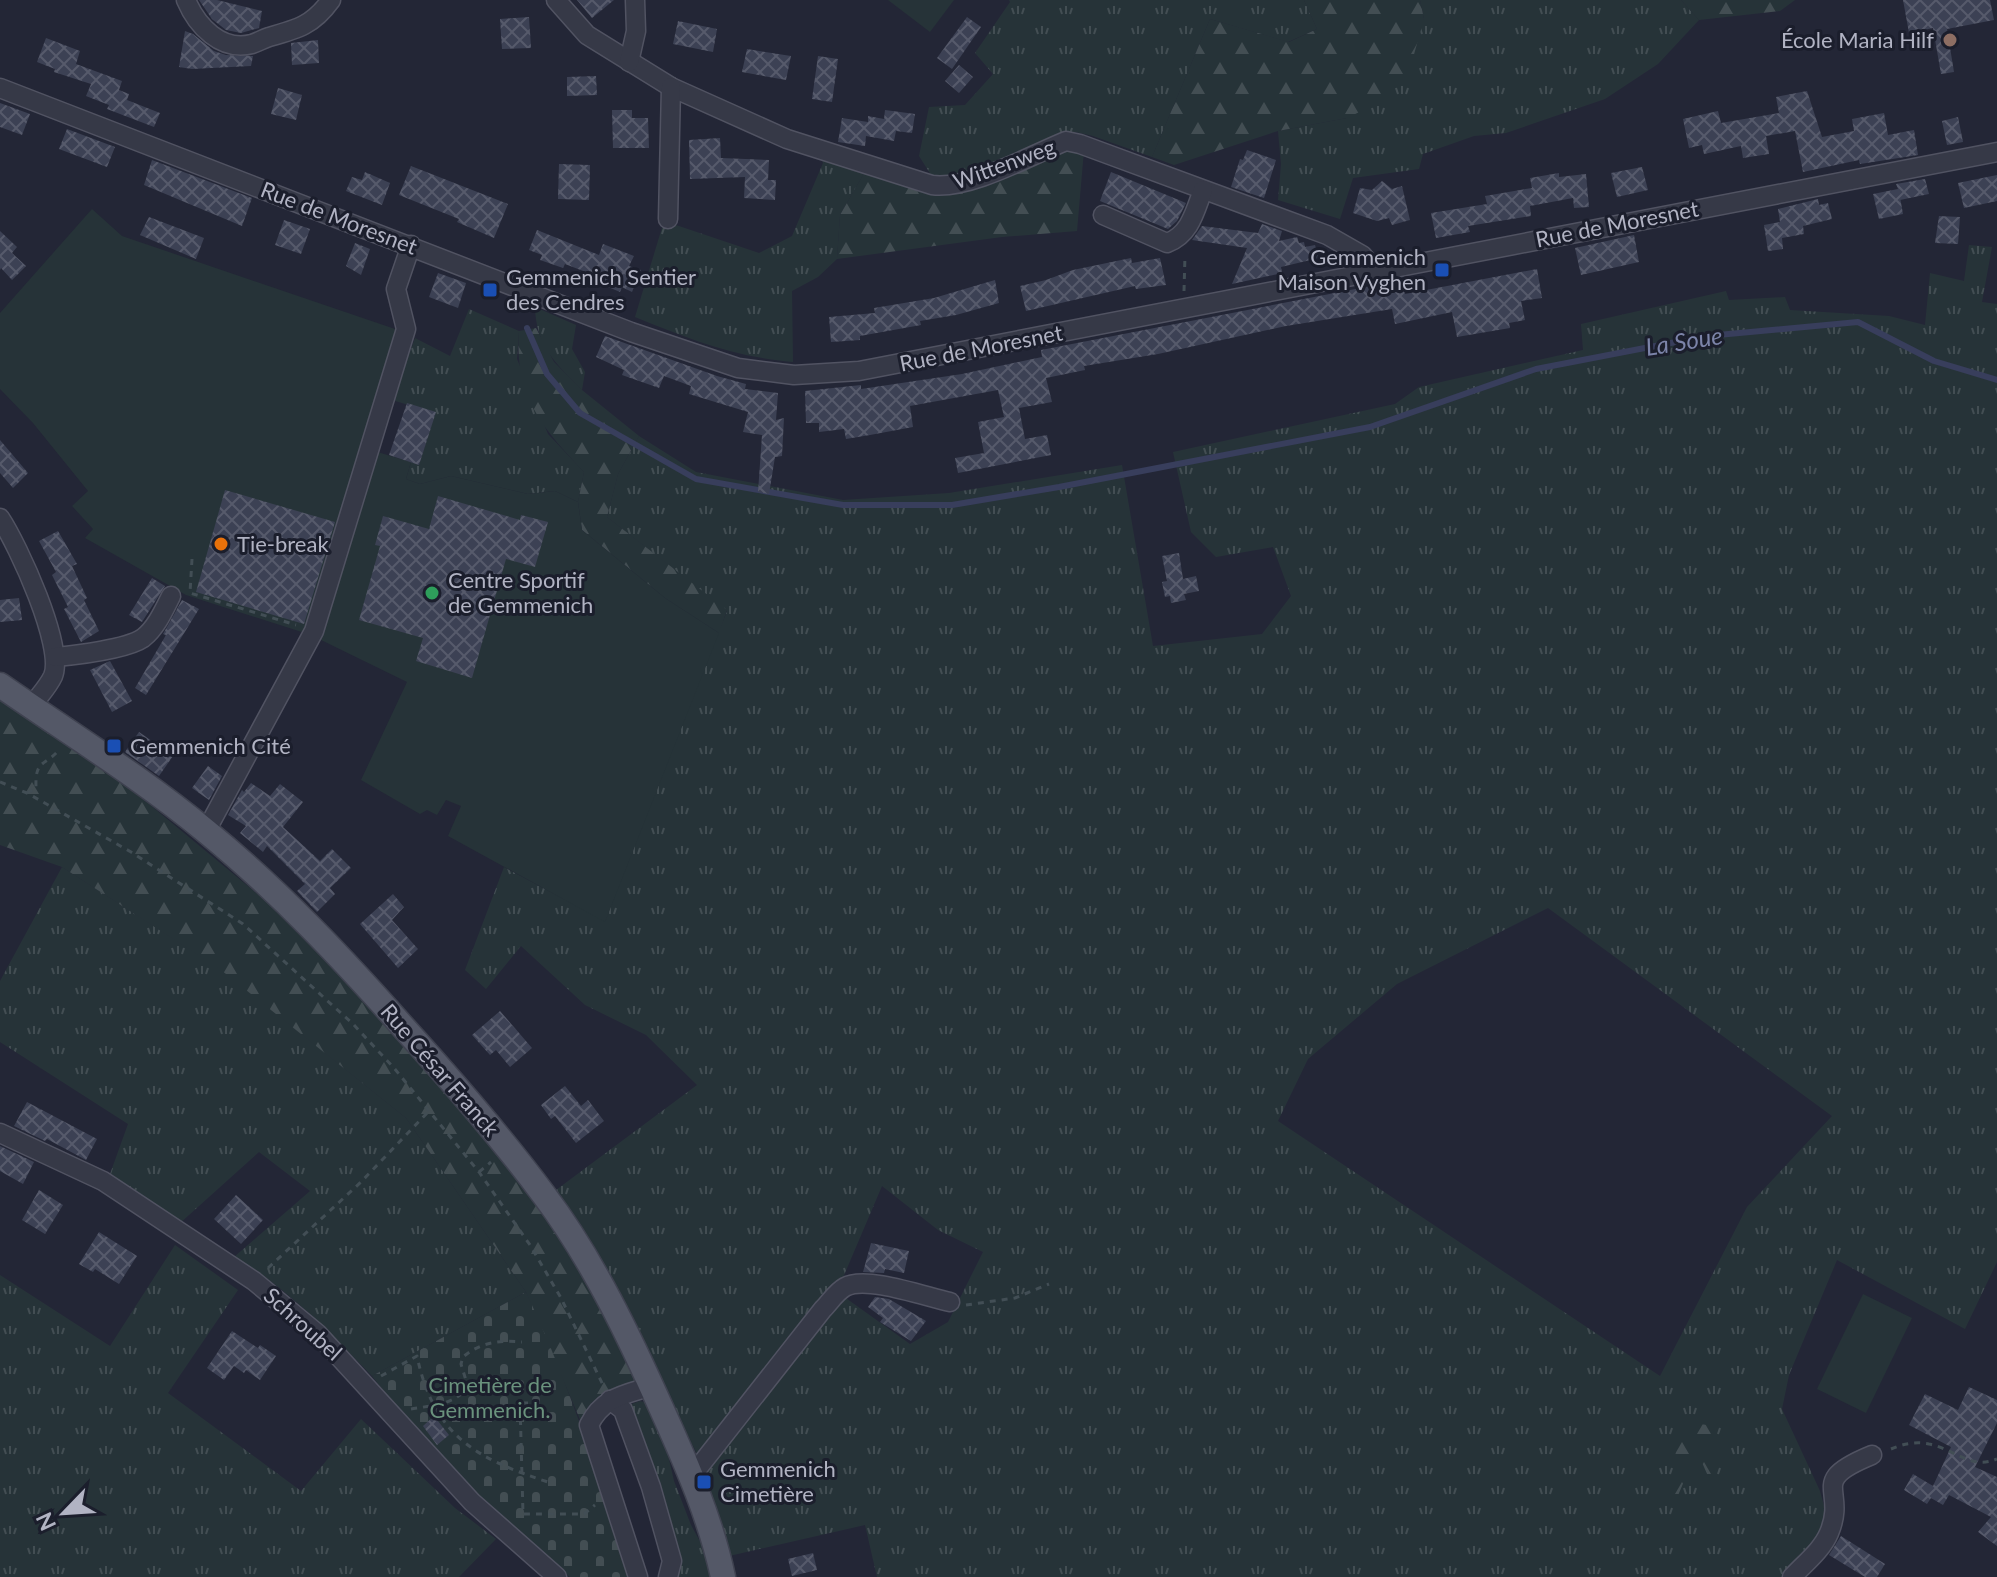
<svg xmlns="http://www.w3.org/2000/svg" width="1997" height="1577" viewBox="0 0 1997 1577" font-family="Lato,sans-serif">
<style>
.grass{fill:url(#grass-tufts);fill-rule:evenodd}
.forest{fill:url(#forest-firs)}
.cemetery{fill:url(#cemetery-stones)}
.pitch{fill:#263338}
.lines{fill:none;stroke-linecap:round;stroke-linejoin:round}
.stream{stroke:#383e5c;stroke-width:6}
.building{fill:url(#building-cross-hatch)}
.minor-casing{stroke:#515362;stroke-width:21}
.major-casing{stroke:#3f4250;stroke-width:27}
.path{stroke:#424e55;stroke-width:3;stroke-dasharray:6 6;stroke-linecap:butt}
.minor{stroke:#363947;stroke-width:18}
.major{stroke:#545867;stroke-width:24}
.education-dot{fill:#8d6e63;stroke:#1b1e2c;stroke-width:3}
.transit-dot{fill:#1a4fb4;stroke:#1b1e2c;stroke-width:3}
.food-dot{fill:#e8710a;stroke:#1b1e2c;stroke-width:3}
.leisure-dot{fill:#2e9e5b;stroke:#1b1e2c;stroke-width:3}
.labels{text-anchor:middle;stroke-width:6;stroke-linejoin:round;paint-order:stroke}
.poi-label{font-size:22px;fill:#b1b3c3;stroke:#1b1e2c;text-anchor:start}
.street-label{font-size:22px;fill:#b1b3c3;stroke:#1b1e2c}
.park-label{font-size:22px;fill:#6a927d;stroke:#1b1e2c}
.water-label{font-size:24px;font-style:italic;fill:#7c84a9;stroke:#1b1e2c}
</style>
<defs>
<pattern id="grass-tufts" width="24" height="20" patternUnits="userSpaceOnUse" patternTransform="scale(2)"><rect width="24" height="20" fill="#263338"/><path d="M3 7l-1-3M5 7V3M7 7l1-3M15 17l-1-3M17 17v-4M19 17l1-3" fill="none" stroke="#434e53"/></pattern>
<pattern id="forest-firs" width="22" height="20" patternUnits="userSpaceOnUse" patternTransform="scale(2)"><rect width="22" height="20" fill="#263338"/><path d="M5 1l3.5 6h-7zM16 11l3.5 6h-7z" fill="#434e53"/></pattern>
<pattern id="cemetery-stones" width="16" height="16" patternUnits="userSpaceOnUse" patternTransform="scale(2)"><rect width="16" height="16" fill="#263338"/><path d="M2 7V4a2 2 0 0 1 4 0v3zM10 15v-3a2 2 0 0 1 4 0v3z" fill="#434e53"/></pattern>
<pattern id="building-cross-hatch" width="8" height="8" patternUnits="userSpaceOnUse" patternTransform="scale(2)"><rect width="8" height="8" fill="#3c4154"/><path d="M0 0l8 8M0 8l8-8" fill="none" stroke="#565a6b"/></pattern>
</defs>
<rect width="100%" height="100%" fill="#232636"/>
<g class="grass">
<path d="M1009,0H1304L1317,29L1288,42L1210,19L1152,157L1093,136L1076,132L1056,137L969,175L933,178L919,156L929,107L965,105L993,74L975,53L1010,2Z"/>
<path d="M1420,0H1681L1699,20L1658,64L1605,99L1506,133L1474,136L1423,154L1419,169L1353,178L1340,219L1278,200L1281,164L1278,131L1347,118L1424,19Z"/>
<path d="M821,157L866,170L840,215L837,259L818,277L792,291L793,362C734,357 689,339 635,317L664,221L759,253L792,236L823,163Z"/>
<path d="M1969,245L1992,247L1982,302L1997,304V1262L1965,1329L1837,1260L1789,1375L1782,1409L1820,1491L1826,1513L1823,1529L1786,1577H877L865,1525L729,1556L705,1473L843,1296L910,1344L948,1322L983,1252L938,1230L882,1186L842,1280L698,1456L605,1271L556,1190L697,1085L646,1035L585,1005L521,946L486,989L465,970L504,867L605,921L727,611L607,517L618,474L639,436L696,472L843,500L949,493L1122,465L1153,646L1262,634L1291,596L1273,547L1216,557L1191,532L1173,452L1395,404L1419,387L1583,350L1581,324L1726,291L1729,300L1785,297L1790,310L1889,316L1925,325L1930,273L1964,281ZM1548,908L1832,1116L1747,1207L1660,1376L1278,1121L1308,1059L1397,984Z"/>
<path d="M535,307L576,325L572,349L585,372L582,390C556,364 536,346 535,307Z"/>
<path d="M469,309L519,331L517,359L548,434L584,472L578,502L555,491L528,494L451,476L420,484L406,479L411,462L419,465L435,413L392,400L415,338L450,356Z"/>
<path d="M62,867L222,970L406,1118L526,1292L372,1376C329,1332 288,1288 234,1257L310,1191L259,1152L179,1224L110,1174L128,1124L0,1042V981Z"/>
<path d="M175,1245L238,1290L168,1393L301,1491L361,1419L455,1508L496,1539L459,1577H0V1275L110,1346Z"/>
<path d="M640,1401L647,1403L663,1433L674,1481L691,1525L708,1556L714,1577H675L626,1406Z"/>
</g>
<g class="forest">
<path d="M1304,0H1420L1424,19L1411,65L1384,100L1347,118L1278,131L1174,165L1152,157L1210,19L1289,42L1317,29Z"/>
<path d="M1681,0H1795L1780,11L1699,20Z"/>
<path d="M1056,147L1084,150L1077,231L1002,237L837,259L840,215L866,170L920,186Z"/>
<path d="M536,328L554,362L582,390L639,436L618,474L607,517L727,610L719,633L665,598L582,530L578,502L584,472C542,428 514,395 519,331Z"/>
<path d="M0,699L53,732L149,804L266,901L353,986L513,1167L579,1264L637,1376L630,1388L592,1402L581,1422L526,1292L406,1118L221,970L62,867L0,845Z"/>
<path d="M1677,1421L1715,1426V1492L1697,1451L1673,1507Z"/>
</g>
<path class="cemetery" d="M526,1292C569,1384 601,1479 628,1577H570C499,1515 428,1452 372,1376Z"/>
<g class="pitch">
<path d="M888,0H954L930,32Z"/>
<path d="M92,209L122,236L398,330L308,634L186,595L85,538L93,529L72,506L88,491L33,423L0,389V313Z"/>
<path d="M374,451L411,462L406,479L420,484L451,476L528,494L555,491L578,502L582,530L665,598L719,633L605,922L448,836L461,806L446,800L437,815L427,810L420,814L361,780L407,682L319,639Z"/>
<path d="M1863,1294L1912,1318L1866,1413L1817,1389Z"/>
</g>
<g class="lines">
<path class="stream" d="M527,328L547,374L580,413L696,479L843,505H952L1059,487L1370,427L1536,369L1707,336L1858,322L1934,361L1997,380"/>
</g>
<g class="building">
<path d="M199,0H217L262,11L259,28L241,33L226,30L212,19Z"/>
<path d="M577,0H614L592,18Z"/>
<path d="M1903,0H1990L1994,20L1947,29L1954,72L1941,74L1933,28L1909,33Z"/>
<path d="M529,17L531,48L502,49L500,19Z"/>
<path d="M967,17L981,27L952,69L937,58Z"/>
<path d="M678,21L717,29L713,52L673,44Z"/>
<path d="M185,31L193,34L214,51L226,55L253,56L251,66L192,69L179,67Z"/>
<path d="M46,38L80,51L76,64L122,81L119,90L129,94L127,100L160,113L154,127L107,109L109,105L86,96L91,84L54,72L55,69L37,62Z"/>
<path d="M318,40L319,63L292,65L291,43Z"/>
<path d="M747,49L791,56L786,80L742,72Z"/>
<path d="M818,56L838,59L832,102L812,99Z"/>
<path d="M959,65L973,77L959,93L945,81Z"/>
<path d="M596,76L597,95L567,96V77Z"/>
<path d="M278,88L302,95L296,120L271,114Z"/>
<path d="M1807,91L1822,137L1854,131L1852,119L1884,113L1888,135L1914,130L1918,155L1860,164L1859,160L1803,172L1795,131L1766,136L1769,154L1743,158L1741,146L1704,154L1702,145L1689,148L1683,119L1718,111L1721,123L1779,113L1776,97Z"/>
<path d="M0,103L30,114L22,135L0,127Z"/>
<path d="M612,110H632V118H648L649,148H613Z"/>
<path d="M885,110L915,114L912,133L896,131L894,141L866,136L865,146L838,142L842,118L868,122V116L884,119Z"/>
<path d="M1958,117L1963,142L1947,145L1942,121Z"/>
<path d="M67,129L115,147L107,167L59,149Z"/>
<path d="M720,138L721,158L769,160L768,180H776L775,200L744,198L745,177L690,179L689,140Z"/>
<path d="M1247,150L1276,160L1264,198L1231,187L1240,159L1243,160Z"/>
<path d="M152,160L252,198L242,226L144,185Z"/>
<path d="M559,164L590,165L589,200L558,199Z"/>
<path d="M411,166L508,204L494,238L457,222L459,219L399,195Z"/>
<path d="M1642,167L1648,190L1617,197L1611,173Z"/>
<path d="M365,172L390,183L382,205L346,191L352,177L362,180Z"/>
<path d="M1111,172L1186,203L1177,221L1168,229L1100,201Z"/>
<path d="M1559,173V177L1586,174L1589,207L1574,208L1573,198L1530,206L1531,216L1468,226L1470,232L1436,238L1431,213L1487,204L1485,196L1532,188L1530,178Z"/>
<path d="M1997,175V201L1964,208L1958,183Z"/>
<path d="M1925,179L1929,194L1900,200V197L1903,214L1879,219L1873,194L1898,189L1896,184Z"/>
<path d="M1382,181L1392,189L1402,186L1410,220L1392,225L1389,218L1377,221L1353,213L1360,188L1372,190Z"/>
<path d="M1818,199L1819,205L1828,203L1832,219L1803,226L1804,234L1782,238L1783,249L1768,251L1764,225L1780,222L1778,209Z"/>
<path d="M1939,216L1960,217L1958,244L1935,243Z"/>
<path d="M149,217L204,238L196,259L140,235Z"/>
<path d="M284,220L310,229L301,254L275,245Z"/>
<path d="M1262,224L1282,231L1279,241L1297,237L1299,243L1304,242L1305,247L1315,245L1319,258L1281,267L1282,273L1232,284L1247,248L1192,240L1202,226L1258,233Z"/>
<path d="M537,230L599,255L603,244L634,256L629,266L641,270L632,292L622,287L620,292L589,279L591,274L565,264L563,268L540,260L542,255L529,250Z"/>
<path d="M0,231L17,247L12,253L26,266L12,280L1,268L0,270Z"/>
<path d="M1634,235L1639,262L1581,275L1575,248Z"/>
<path d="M355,243L370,249L361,275L346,266Z"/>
<path d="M1131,258L1132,263L1160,258L1166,285L1136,289L1135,286L1026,311L1020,286L1046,280L1073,270Z"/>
<path d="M1537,269L1542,298L1521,301L1525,320L1509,323L1510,328L1457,337L1452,312L1395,324L1392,309L1286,326L1158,354L1084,366L1085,370L1046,378L1052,402L1019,408L1025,439L1047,435L1051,455L958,473L955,458L984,453L978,422L1004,417L998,390L910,406L913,427L870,435L846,439L844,429L819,432V423H806L805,391L861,385V389L962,374L1042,357L1041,350L1402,280L1405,294Z"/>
<path d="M438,273L466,283L458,308L429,297Z"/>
<path d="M995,280L999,303L956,315L920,321L921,325L860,336V340L831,342L829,317L875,313L874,308L934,298Z"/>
<path d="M605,336L717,376L746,384L745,389L778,393L776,420L784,418L782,456L775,457L769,494L758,492L762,435L743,432L748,412L689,394L691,386L664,376L659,388L622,375L624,370L596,357Z"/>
<path d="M407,403L436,412L419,465L389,455Z"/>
<path d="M0,440L28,473L13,488L0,473Z"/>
<path d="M225,490L335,522L304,624L196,592Z"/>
<path d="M438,496L520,520L521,515L548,522L535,567L506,559L472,678L416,661L423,638L359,620L380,546L375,545L383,516L429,529Z"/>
<path d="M58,531L77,564L72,566L87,598L84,600L99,631L81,642L64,609L68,607L52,575L56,572L39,541Z"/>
<path d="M1179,553L1183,579L1196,576L1199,591L1184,594L1186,600L1171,603L1170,596L1165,597L1162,582L1167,581L1162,556Z"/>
<path d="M152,578L165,586L142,622L129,615Z"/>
<path d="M19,598L22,620L0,622V600Z"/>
<path d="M182,600L199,609L146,695L135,688L166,635L163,634Z"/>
<path d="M110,661L132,701L112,712L90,670Z"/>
<path d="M139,732L173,756L159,776L125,752Z"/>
<path d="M208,766L222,776L209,800L192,788Z"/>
<path d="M251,783L270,796L280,784L303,802L283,827L320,861L332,849L351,868L330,888L335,894L317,912L297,891L305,884L267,846L263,852L240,833L246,826L228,815L242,790L244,792Z"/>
<path d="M393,894L404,907L392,920L418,949L398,968L360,924Z"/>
<path d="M500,1011L532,1048L510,1067L496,1050L490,1055L472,1035Z"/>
<path d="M565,1086L581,1106L588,1100L604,1121L576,1143L555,1116L551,1119L541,1105Z"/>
<path d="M27,1102L97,1139L86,1160L47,1139L45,1141L14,1126Z"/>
<path d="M0,1146L34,1162L23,1184L0,1171Z"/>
<path d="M39,1190L63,1205L45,1234L22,1220Z"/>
<path d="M236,1195L263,1220L241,1244L214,1219Z"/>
<path d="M99,1232L137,1256L119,1284L95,1269L93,1272L79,1264Z"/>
<path d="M871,1243L909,1251L904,1273L885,1269L884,1273L863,1272Z"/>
<path d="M875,1297L889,1299L926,1321L911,1341L880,1322L883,1318L868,1307Z"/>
<path d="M232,1331L258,1348L260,1345L276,1356L260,1380L246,1370L244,1373L234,1366L224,1380L207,1368Z"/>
<path d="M1969,1387L1997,1400V1423L1975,1467L1997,1477V1546L1978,1532L1991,1517L1949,1495L1943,1505L1931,1498L1927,1504L1904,1490L1913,1474L1933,1486L1951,1447L1909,1425L1925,1394L1958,1410Z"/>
<path d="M434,1416L449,1435L437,1445L423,1426Z"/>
<path d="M1841,1536L1885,1564L1877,1577H1865L1829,1555Z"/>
<path d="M813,1553L817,1570L792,1576L788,1559Z"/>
</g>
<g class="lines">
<g class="minor-casing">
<g id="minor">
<path d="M186,0C197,26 221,52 252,44C258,42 263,39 269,37C298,29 313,25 331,0"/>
<path d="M556,0L587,35L671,87L787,139L932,185C969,190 1029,156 1066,141L1080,144L1327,235L1362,255L1375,270"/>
<path d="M629,62L636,31L635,0"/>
<path d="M0,88L631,332L738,368L794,375L859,371L1997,152"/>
<path d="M1103,215L1167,243C1190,235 1195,211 1203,190"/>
<path d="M668,219L671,87"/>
<path d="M0,518C18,545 65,647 53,676C48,687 38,697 31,707"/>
<path d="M56,657C76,655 127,649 143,638C156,628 164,610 171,596"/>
<path d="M206,831L314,631L406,329L396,289L411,245"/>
<path d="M0,1133L103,1181L254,1281L318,1334L472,1502L557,1577"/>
<path d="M610,1400L623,1410L651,1487L672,1561L668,1577"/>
<path d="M691,1477L823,1309C830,1302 836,1292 845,1287C866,1275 926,1297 950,1302"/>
<path d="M638,1577L589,1425C603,1397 624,1395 652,1386"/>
<path d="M1792,1577C1804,1564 1822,1550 1829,1533C1848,1488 1806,1482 1872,1455"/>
</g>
</g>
<g class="major-casing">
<path id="major" d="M0,685C69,733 142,778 207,832C279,891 343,959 404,1028C453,1082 501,1137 544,1195C593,1260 630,1338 663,1412C687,1465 711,1520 723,1577"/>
</g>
<g class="path">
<path d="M1184,291L1185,255"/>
<path d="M192,559L190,593L296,625"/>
<path d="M0,782L27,793L131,852L243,924L353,1024L394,1068L479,1172L530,1245L561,1298L603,1385"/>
<path d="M27,793L36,788C35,759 44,767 59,750"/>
<path d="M479,1172L491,1162"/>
<path d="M268,1268L361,1182L428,1112"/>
<path d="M966,1305L1015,1298L1049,1284"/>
<path d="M381,1376L417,1356C434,1437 477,1459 551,1483"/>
<path d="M528,1403H520L523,1514H584L595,1505"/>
<path d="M411,1409C433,1405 452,1406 468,1387L461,1364L463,1357C480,1342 501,1340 522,1342"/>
<path d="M1891,1449C1903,1444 1916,1441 1929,1444C1955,1449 1970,1470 1997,1459"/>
</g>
<use href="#minor" class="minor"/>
<use href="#major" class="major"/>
</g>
<circle class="education-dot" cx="1950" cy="40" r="8"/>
<g class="transit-dot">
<rect x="1434" y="262" width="16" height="16" rx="4"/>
<rect x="482" y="282" width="16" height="16" rx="4"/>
<rect x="106" y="738" width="16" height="16" rx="4"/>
<rect x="696" y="1474" width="16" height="16" rx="4"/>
</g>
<circle class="food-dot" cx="221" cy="544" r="8"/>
<circle class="leisure-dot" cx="432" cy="593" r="8"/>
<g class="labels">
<g class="poi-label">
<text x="1934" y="48" text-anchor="end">École Maria Hilf</text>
<text x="1426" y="265" text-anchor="end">Gemmenich<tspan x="1426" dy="25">Maison Vyghen</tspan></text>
<text x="506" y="285">Gemmenich Sentier<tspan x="506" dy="25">des Cendres</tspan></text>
<text x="237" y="552">Tie-break</text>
<text x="448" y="588">Centre Sportif<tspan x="448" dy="25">de Gemmenich</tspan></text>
<text x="130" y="754">Gemmenich Cité</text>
<text x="720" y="1477">Gemmenich<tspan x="720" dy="25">Cimetière</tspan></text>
</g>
<g class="street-label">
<text transform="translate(1004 164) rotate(-20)" y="8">Wittenweg</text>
<text transform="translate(339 218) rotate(21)" y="8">Rue de Moresnet</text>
<text transform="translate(1617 224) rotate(-11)" y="8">Rue de Moresnet</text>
<text transform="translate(981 348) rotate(-11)" y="8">Rue de Moresnet</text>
<text transform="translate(440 1070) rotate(49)" y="8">Rue César Franck</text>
<text transform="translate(303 1324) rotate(42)" y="8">Schroubel</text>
</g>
<g class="park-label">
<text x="490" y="1393">Cimetière de<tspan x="490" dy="25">Gemmenich.</tspan></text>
</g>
<g class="water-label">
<text transform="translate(1684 342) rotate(-9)" y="8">La Soue</text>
</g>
</g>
<g transform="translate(64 1513) rotate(245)" stroke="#1b1e2c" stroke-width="6" paint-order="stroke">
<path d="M0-6L14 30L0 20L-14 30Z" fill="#b1b3c3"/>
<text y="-12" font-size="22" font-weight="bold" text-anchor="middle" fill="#b1b3c3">N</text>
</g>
</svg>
